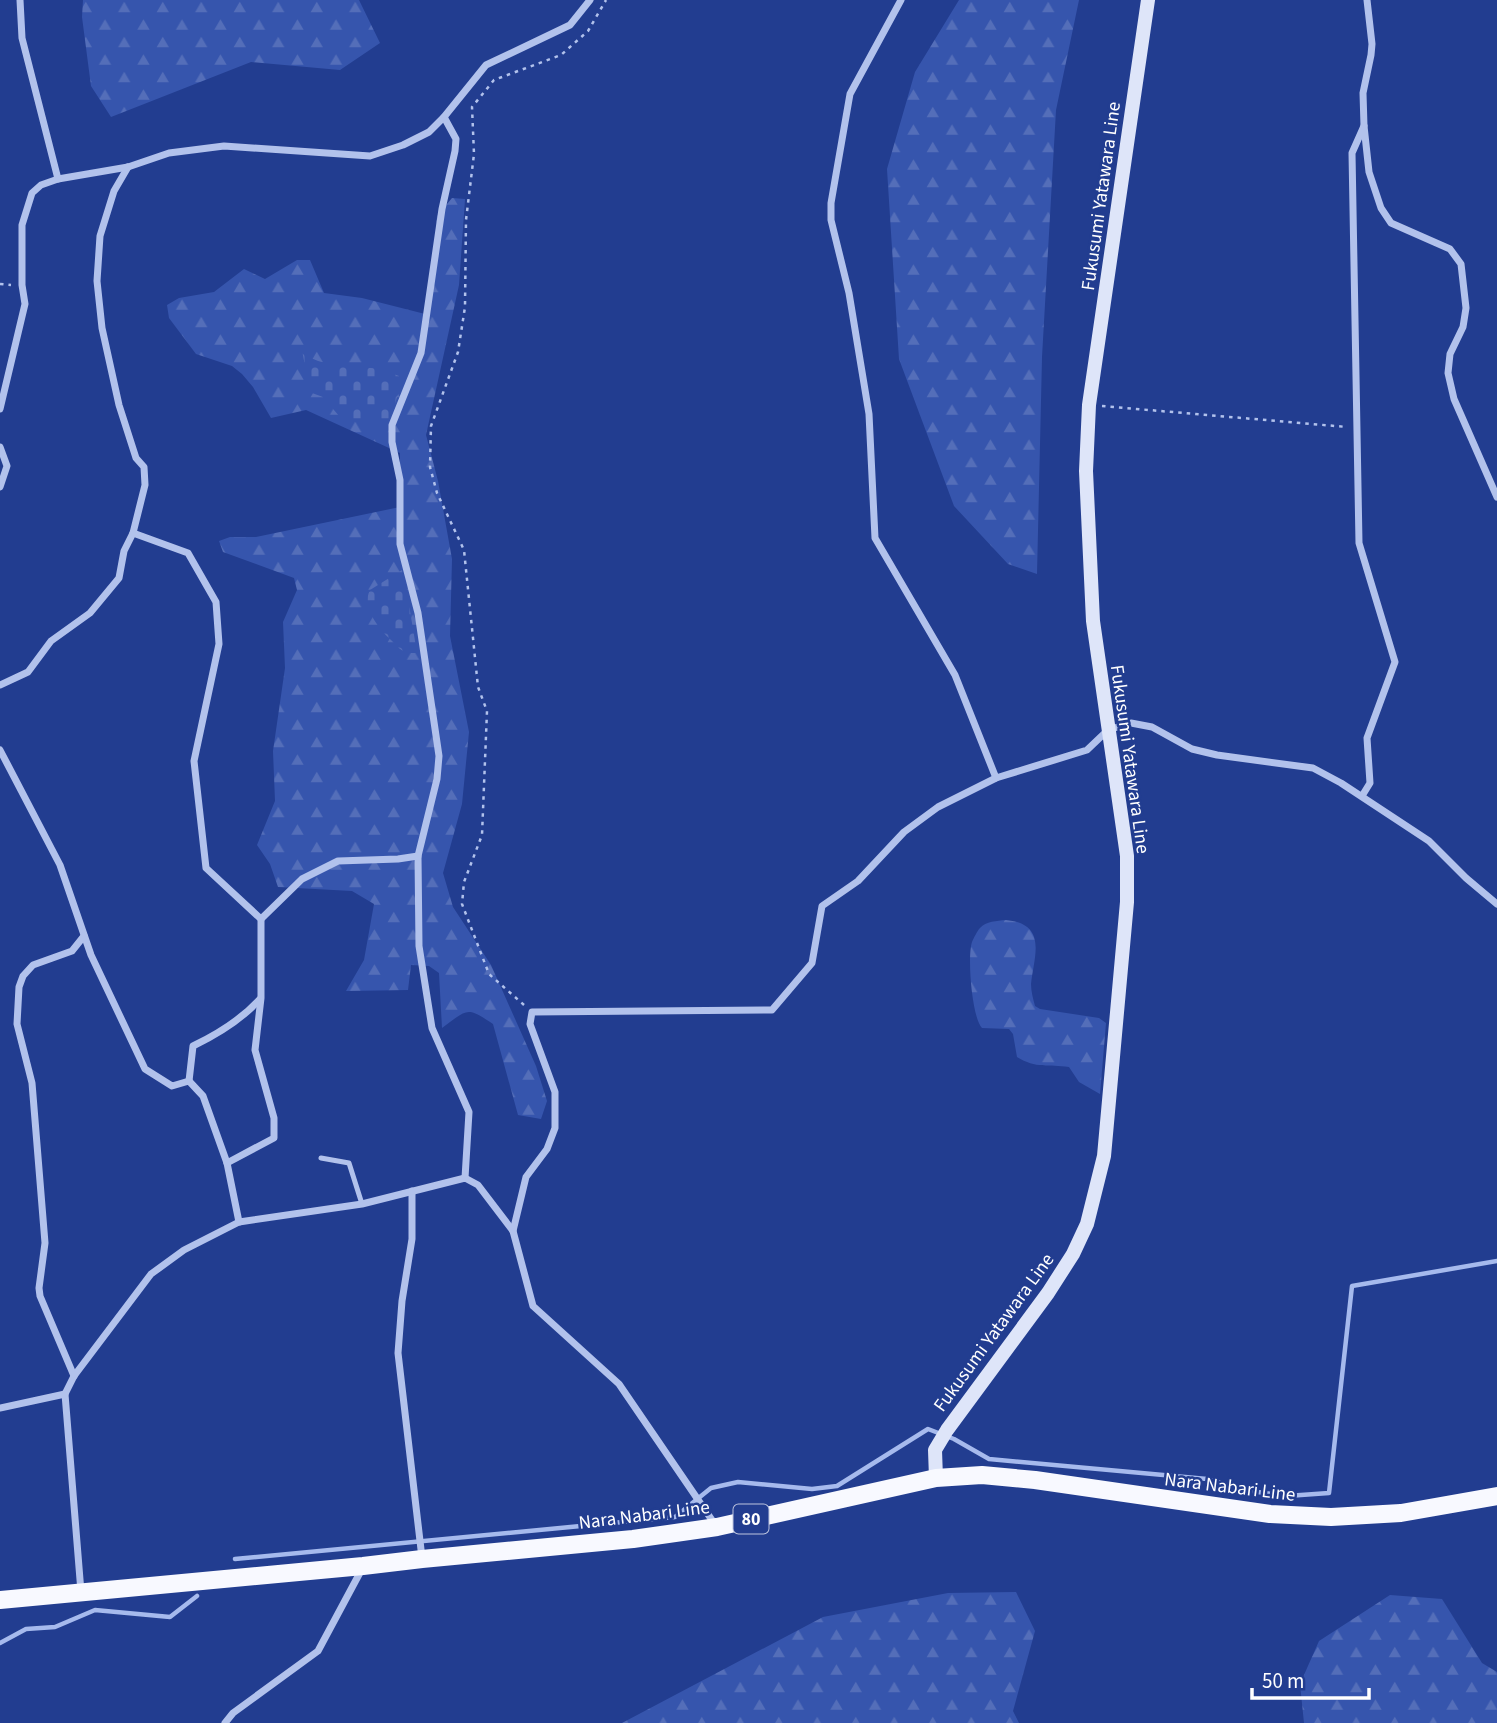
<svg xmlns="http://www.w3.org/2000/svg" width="1497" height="1723" viewBox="0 0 1497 1723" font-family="'Source Sans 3',sans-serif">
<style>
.forest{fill:url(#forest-firs)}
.cemetery{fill:url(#cemetery-stones)}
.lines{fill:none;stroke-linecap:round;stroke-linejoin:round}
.stream{stroke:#a6baed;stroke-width:4.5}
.path{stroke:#b2c2ec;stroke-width:2.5;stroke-dasharray:3.5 5;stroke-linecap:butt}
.lane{stroke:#b2c2ec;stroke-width:5}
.street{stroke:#b2c2ec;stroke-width:7}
.secondary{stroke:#dee5f9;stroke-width:14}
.primary{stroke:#f8f9ff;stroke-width:18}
.labels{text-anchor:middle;stroke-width:5;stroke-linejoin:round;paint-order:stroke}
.shield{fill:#223d90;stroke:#bdc5de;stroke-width:2}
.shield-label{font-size:18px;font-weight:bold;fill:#fff}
.street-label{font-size:19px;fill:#fff;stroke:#223d90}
</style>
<defs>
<pattern id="forest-firs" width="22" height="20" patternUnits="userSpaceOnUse" patternTransform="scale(1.75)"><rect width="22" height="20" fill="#3655ad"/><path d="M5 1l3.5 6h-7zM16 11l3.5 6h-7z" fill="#546eb9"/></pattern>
<pattern id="cemetery-stones" width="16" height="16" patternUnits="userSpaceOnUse" patternTransform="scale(1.75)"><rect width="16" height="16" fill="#3655ad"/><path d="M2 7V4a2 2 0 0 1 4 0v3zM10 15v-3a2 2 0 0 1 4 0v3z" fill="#546eb9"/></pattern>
</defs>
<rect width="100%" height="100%" fill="#223d90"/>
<g class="forest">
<path d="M83,0H359L380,43L340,70L251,62L111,117L91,86L82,17Z"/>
<path d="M959,0H1079L1056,110L1042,357L1037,574L1008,564L954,506L899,359L887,169L915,72Z"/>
<path d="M452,198L465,199L459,285L426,435L438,481L452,559L450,636L469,732L462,804L443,873L453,907L491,965L536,1066L547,1101L541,1119L518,1115L493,1024C466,1006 468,1009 442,1028L439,973L429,966L411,965L408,990L346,991L364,960L374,904L352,891L278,887L270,864L257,845L275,801L273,751L285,668L283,622L297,590L294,578L223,552L219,541L230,537H256L400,507V453L306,410L271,418L253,387L242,374L232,366L196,354L169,318L167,305L179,298L214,292L244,269L265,279L297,260H310L324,293L362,298L429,315L437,216Z"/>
<path d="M1006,920C1048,924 1034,956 1031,984C1031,991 1033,999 1035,1006L1040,1009L1099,1018L1106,1023L1100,1094L1079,1082L1069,1067C1049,1064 1036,1069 1017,1057L1013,1034L1009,1029L982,1028C972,1018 967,957 972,942C974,938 977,931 980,928C986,921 997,921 1006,920Z"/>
<path d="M1016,1592L1035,1631L1013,1711L1019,1723H622L823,1617L948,1593Z"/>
<path d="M1390,1595L1442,1599L1482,1663L1497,1672V1723H1304L1300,1684L1319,1641Z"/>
</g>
<g class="cemetery">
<path d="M302,350C316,370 361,364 383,370C388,372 394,374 399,376L400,388L388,426L339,416L323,397L312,393L309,387Z"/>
<path d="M402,570L410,611L417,653C413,653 409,653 405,652C400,650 395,644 391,640C379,629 361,607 370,590Z"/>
</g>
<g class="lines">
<g class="stream">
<path d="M235,1559L675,1517L711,1488L738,1482L812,1489L837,1486L928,1429L954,1439L989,1459L1207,1479L1243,1490L1287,1496L1329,1493L1352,1286L1497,1261"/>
<path d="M0,1643L26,1629L55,1627L95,1610L170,1617L197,1596"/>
</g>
<g class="path">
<path d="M0,284L11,285"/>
<path d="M1102,406L1347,427"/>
<path d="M524,1005L489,974L462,904L464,882L482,835L487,711L478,687L464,550L437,493L430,467L431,426L458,352L465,307L466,220L474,154L472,107L494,80L561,55L588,31L606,0"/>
</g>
<path class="lane" d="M321,1158L349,1163L362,1204"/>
<g class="street">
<path d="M20,0L22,38L58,179"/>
<path d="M901,0L850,94L831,203V220L849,293L869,414L875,538L955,675L996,778"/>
<path d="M1367,0L1372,44L1371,55L1363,93L1364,126L1369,172L1381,208L1391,223L1450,249L1461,264L1466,308L1463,327L1450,354L1448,373L1454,399L1497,497"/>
<path d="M444,117L456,139L455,151L442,209L421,353L392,425V442L400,480V544L418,613L439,756L437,779L418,856L419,946L432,1028L469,1112L465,1178"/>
<path d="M0,409L25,304L22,285V225L32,193L41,185L58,179L128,167L169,153L224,146L370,156L403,145L429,132L444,117L486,65L570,25L590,0"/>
<path d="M0,447L7,466L0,487"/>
<path d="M133,533L188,553L216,602L219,644L194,761L206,868L261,919V998L255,1050L274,1118V1138L227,1163"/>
<path d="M0,685L28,672L51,641L90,613L119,578L124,551L133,533L145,485L144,467L136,458L119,405L102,328L97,281L100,236L114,191L128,167"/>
<path d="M0,750L60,865L91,955L145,1069L172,1086L189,1081L203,1096L227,1163L239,1222"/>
<path d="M1362,796L1370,783L1367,738L1395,662L1359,543L1352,153L1364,126"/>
<path d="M261,919L302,879L338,861L398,859L418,856"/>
<path d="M189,1081L193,1046C218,1034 242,1019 260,999"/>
<path d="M412,1191V1239L402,1301L398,1353L422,1558"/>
<path d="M513,1231L526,1177L547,1149L555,1128V1092L530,1024L532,1012L772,1010L812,963L822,906L858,881L904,832L938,807L996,778L1087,750L1108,730L1131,723L1152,727L1192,749L1217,755L1313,768L1341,783L1429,841L1466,878L1497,904"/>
<path d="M74,1376L40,1296L39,1288L45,1243L32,1083L17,1024L19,987L23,976L33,965L72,951L84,936"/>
<path d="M0,1408L65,1394"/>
<path d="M81,1592L65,1394L74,1376L151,1274L184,1250L239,1222L362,1204L465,1178L478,1185L513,1231L533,1306L619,1384L716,1526"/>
<path d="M225,1723L233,1713L318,1651L363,1567"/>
</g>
<path class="secondary" d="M936,1478L935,1450L947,1430L1048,1293L1073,1254L1087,1224L1104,1156L1127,902V856L1093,621L1086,471L1089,405L1148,0"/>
<path class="primary" d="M0,1600L363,1566L422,1559L633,1539L717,1527L936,1478L982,1475L1035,1480L1270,1514L1331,1517L1401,1513L1497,1496"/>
</g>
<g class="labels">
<rect class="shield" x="733.5" y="1504.5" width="35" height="29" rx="5"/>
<g class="shield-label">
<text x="751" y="1525">80</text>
</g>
<g class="street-label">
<text transform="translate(1100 196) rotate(-82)" y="7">Fukusumi Yatawara Line</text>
<text transform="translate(1131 759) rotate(82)" y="7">Fukusumi Yatawara Line</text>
<text transform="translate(993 1332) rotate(-54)" y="7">Fukusumi Yatawara Line</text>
<text transform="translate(1230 1486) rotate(7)" y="7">Nara Nabari Line</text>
<text transform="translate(644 1514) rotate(-7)" y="7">Nara Nabari Line</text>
</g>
</g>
<path d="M1252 1688v10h117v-10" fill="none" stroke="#ffffff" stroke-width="3.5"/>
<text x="1262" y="1688" font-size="21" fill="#ffffff" stroke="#223d90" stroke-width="5" paint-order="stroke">50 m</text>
</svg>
